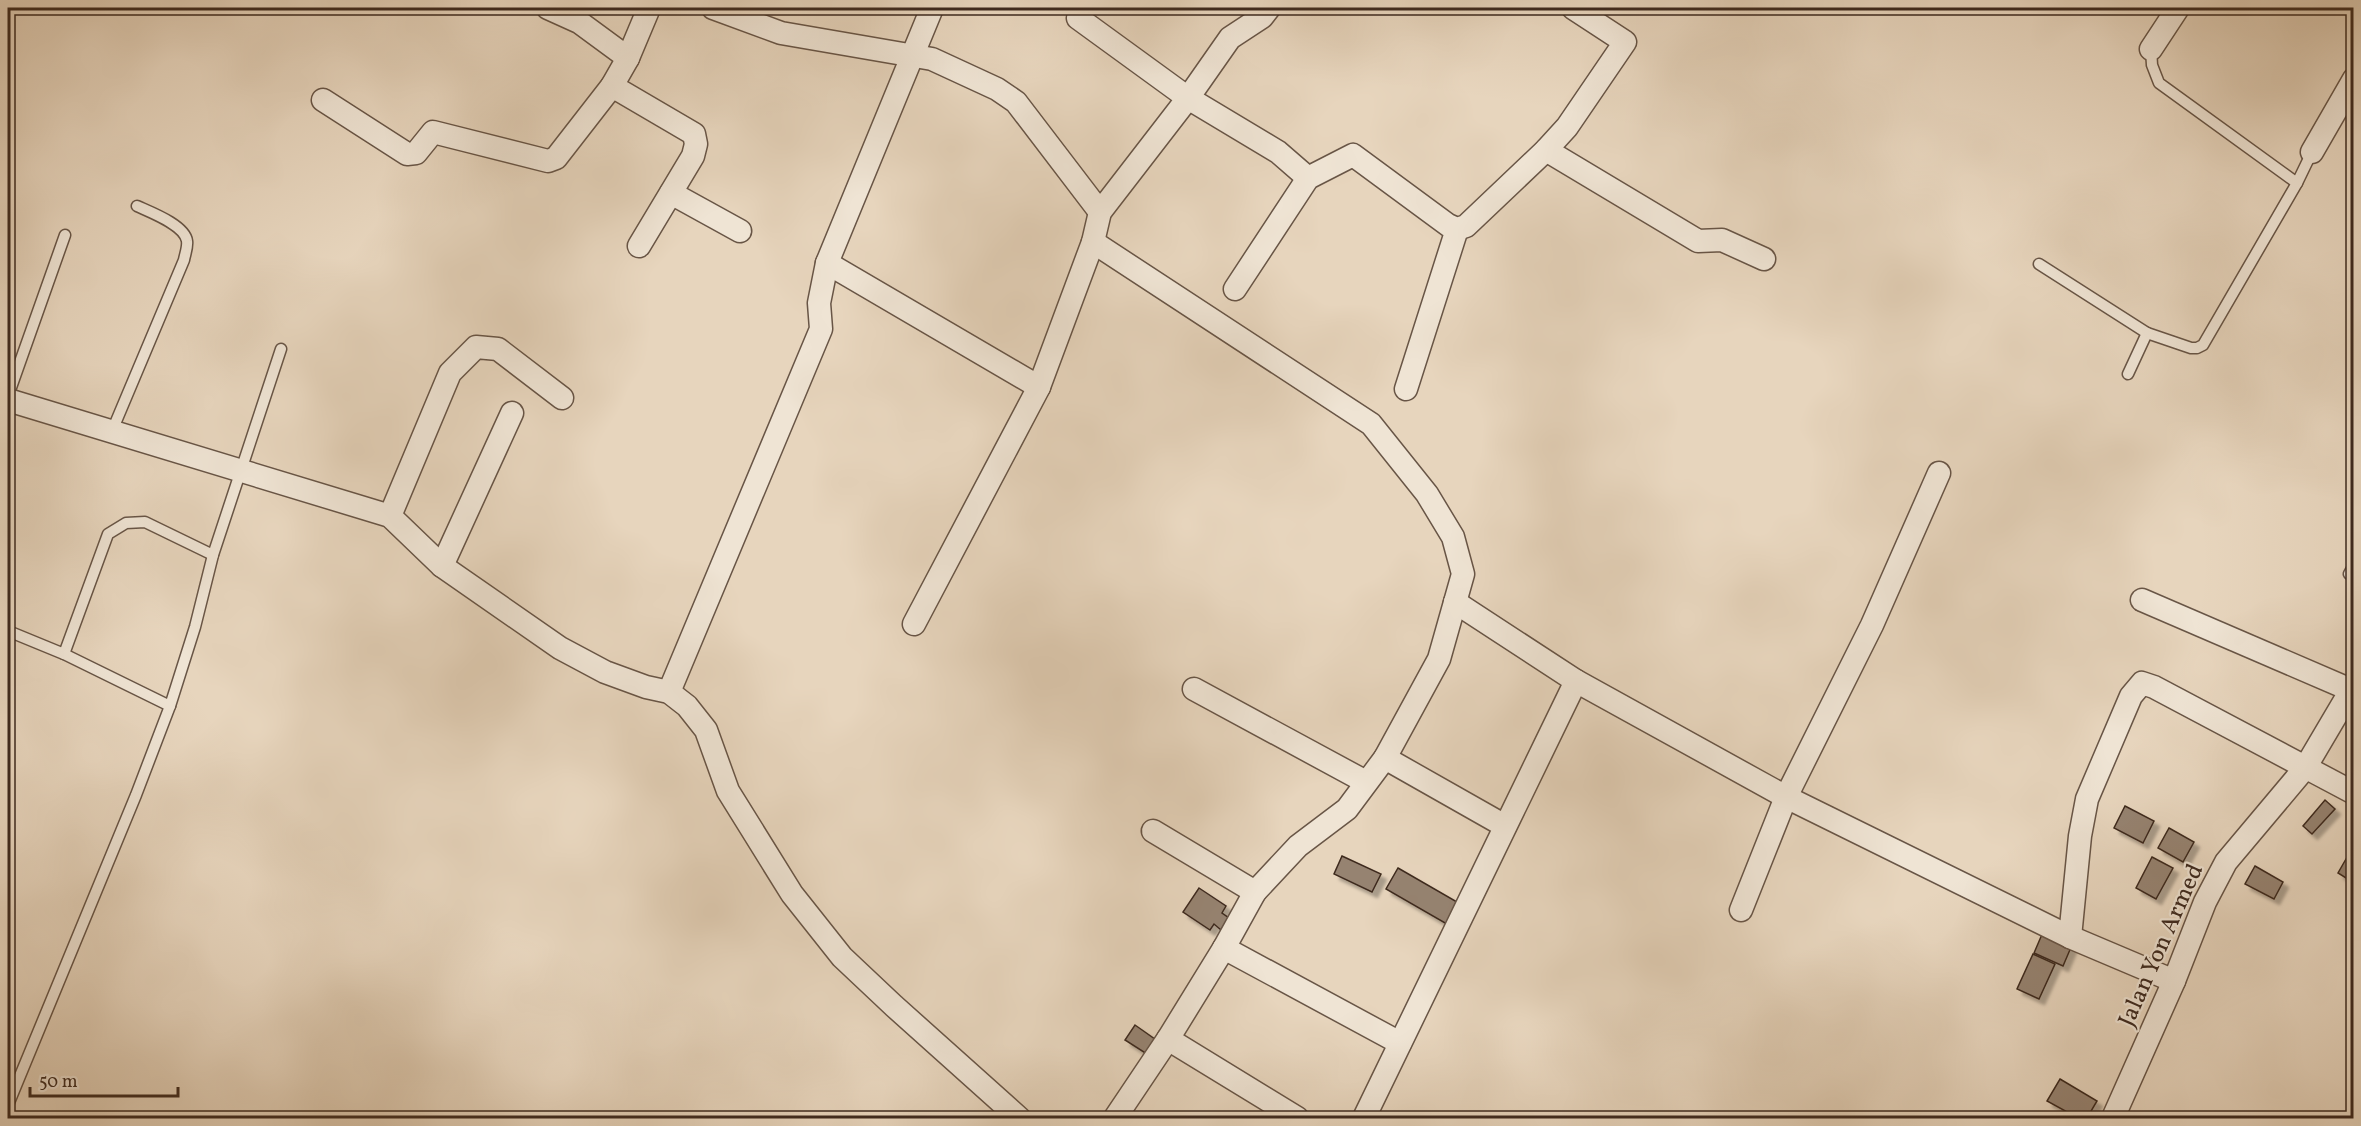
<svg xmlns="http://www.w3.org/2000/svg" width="2361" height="1126" viewBox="0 0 2361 1126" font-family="Vollkorn,serif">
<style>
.building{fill:#968371;stroke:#3e2a1f;stroke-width:1.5;filter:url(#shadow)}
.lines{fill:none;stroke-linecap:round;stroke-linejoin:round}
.lane-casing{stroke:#685546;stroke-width:13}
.street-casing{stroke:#685546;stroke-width:25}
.lane{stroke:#efe4d4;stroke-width:10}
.street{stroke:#efe4d4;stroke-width:22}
.labels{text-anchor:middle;stroke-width:4.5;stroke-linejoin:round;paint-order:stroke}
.street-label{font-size:24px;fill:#3e2a1f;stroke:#efe4d4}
</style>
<defs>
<filter id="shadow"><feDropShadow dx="5.5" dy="5.5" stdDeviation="1.5" flood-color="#0004"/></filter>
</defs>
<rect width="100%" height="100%" fill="#e7d5bd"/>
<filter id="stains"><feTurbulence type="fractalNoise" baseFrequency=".00333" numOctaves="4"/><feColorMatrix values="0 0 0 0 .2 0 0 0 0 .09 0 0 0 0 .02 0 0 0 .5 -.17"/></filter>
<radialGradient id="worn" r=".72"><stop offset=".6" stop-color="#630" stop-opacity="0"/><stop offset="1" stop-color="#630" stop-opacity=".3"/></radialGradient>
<g class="building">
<path d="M2325,800L2335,809L2312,834L2303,826Z"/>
<path d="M2125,806L2154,821L2143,843L2114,828Z"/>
<path d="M2169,828L2194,842L2183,862L2158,848Z"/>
<path d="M2350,852L2354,853V883L2338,873Z"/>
<path d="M1342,856L1381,874L1372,892L1334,874Z"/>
<path d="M2152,857L2173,868L2156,899L2136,888Z"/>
<path d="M2255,866L2283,882L2274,899L2245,884Z"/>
<path d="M1398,868L1464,906L1452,927L1386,889Z"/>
<path d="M1199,888L1226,906L1222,913L1229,918L1221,930L1214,924L1210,930L1183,912Z"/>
<path d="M2043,932L2072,945L2063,966L2034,953Z"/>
<path d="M2033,954L2055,964L2039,999L2017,989Z"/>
<path d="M1135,1025L1159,1042L1150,1056L1125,1040Z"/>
<path d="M2060,1079L2097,1101L2087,1118H2078L2047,1101Z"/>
</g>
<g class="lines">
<g class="lane-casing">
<g id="lane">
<path d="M2151,49L2152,65L2159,83L2297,183"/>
<path d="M2039,264L2147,333"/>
<path d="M2128,374L2147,333L2191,348H2197L2203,345L2297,183L2312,152"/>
<path d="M8,396L65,235"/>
<path d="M112,431L184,260C185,254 188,247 187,241C185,225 150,212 137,206"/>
<path d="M2349,574L2354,565"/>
<path d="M8,631L64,654L170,706"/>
<path d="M64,654L108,534L126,523L145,522L213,555"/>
<path d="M8,1105L136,795L170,706L195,627L213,555L281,349"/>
</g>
</g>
<g class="street-casing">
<g id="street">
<path d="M548,8L579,22L628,58L649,8"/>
<path d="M713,8L781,33L932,59L997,89L1016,102L1100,212"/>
<path d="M1078,18L1188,98L1278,152L1308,178"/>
<path d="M2151,49L2178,8"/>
<path d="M628,58L612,86L694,134L696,144L693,156L639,246"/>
<path d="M323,100L407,154L416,153L433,132L548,161L556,158L612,86"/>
<path d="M1546,150L1698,241L1722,240L1764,259"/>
<path d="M2312,152L2354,79"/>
<path d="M671,193L740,231"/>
<path d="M1093,242L1371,424L1427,494L1453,537L1463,574L1439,659L1385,758L1347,809L1298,846L1255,892L1224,948L1168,1039L1115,1118"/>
<path d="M827,263L1039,387L1093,242L1100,212L1188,98L1230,38L1262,17L1269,8"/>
<path d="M1235,289L1308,178L1353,155L1448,225L1457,229L1466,226L1546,150L1567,127L1625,42L1573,8"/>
<path d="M1406,389L1457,229"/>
<path d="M8,400L390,516L442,566L560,648L605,672L646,687L669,692L687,706L706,730L728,791L792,894L842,957L894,1006L1019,1118"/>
<path d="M390,516L450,373L476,347L498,349L562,398"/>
<path d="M442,566L512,413"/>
<path d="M2142,600L2351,690"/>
<path d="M1455,602L1576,681L1786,797L2070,937L2174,981"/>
<path d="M914,624L1039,387"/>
<path d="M1194,689L1366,782"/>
<path d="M669,692L821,329L819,303L827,263L932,8"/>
<path d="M1385,758L1505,826"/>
<path d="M1153,831L1255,892"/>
<path d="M1741,910L1786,797L1872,625L1939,473"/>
<path d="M2070,937L2080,836L2087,799L2131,696L2142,683L2154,687L2354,793"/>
<path d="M1224,948L1400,1043"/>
<path d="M1168,1039L1297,1118"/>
<path d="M1364,1118L1576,681"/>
<path d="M2113,1118L2174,981L2205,902L2226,862L2305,768L2354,685"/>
</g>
</g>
<use href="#lane" class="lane"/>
<use href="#street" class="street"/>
</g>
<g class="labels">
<g class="street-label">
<text transform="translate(2160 945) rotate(-66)" y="8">Jalan Yon Armed</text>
</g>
</g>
<rect width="2361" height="1126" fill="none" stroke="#e7d5bd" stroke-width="30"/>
<rect x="9" y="9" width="2343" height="1108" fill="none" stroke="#3e2a1f" stroke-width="3"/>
<rect x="15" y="15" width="2331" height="1096" fill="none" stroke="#3e2a1f" stroke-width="1.5"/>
<path d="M30 1087v9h148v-9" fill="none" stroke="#3e2a1f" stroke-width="3"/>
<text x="39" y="1087" font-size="18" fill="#3e2a1f" stroke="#efe4d4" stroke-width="4.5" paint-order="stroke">50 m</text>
<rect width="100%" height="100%" filter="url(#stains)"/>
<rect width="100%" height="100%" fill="url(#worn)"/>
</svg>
